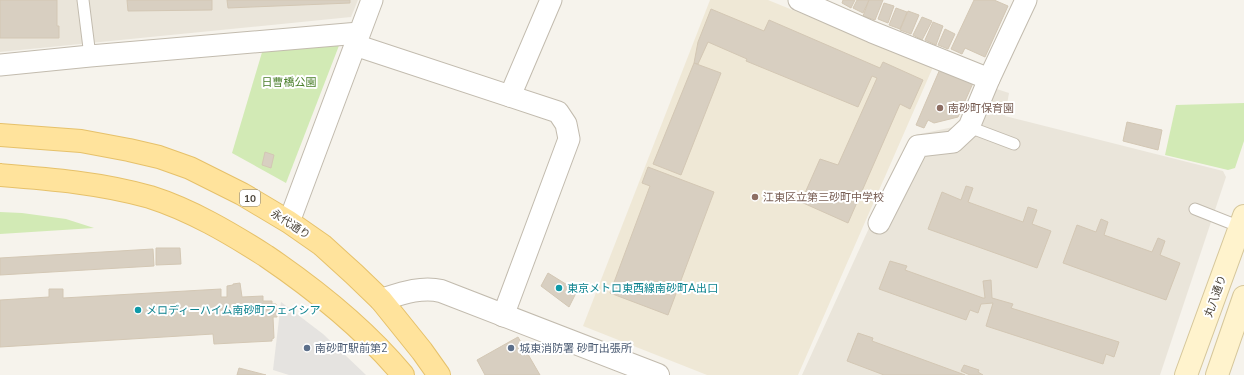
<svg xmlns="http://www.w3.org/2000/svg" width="1244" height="375" viewBox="0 0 1244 375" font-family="'Nunito Sans','Noto Sans JP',sans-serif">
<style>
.residential{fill:#eae5da}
.education{fill:#efe8d6}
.green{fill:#d2eab5}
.parking{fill:#e5e3e0}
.building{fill:#d8cfc1;stroke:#d3c7b4}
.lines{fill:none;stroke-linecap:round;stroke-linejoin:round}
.service-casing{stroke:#c2bbae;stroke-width:13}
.minor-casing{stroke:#c2bbae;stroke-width:23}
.tertiary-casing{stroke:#c2bbae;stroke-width:24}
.secondary-casing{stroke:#d6c79b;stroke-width:24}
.primary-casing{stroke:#e6c16a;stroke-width:24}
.service{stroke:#fff;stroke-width:11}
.minor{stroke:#fff;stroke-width:21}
.tertiary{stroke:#fff;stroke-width:22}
.secondary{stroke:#fff3cd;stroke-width:22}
.primary{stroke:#ffe39c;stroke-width:22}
.education-dot{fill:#8d6e63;stroke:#fff;stroke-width:1.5}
.culture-dot{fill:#0f9aa8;stroke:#fff;stroke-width:1.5}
.service-dot{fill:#5c6f8a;stroke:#fff;stroke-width:1.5}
.labels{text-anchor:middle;stroke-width:4;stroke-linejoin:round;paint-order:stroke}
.shield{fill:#fff;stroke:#817c74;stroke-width:1}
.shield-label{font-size:10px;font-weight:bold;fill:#4b4439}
.park-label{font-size:11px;fill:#4a7f2a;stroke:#fff}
.education-label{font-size:11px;fill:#785e54;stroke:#fff;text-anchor:start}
.street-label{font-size:11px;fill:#4b4439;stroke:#fff}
.culture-label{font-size:11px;fill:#0d838f;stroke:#fff;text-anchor:start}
.service-label{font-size:11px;fill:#4e5e75;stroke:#fff;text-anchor:start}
</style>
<rect width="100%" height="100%" fill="#f6f3ec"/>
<g class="residential">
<path d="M0,0H358L351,17L0,52Z"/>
<path d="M978,83L1009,93L1005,116L1223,171L1226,177L1160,375H802L911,136L958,126Z"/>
</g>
<path class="education" d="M710,0H768L933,67L798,375H707L583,326Z"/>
<g class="green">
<path d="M340,43L286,183L232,153L263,49Z"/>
<path d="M1244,103V141L1235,168L1228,170L1165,155L1176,105Z"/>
<path d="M0,212L22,213L66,219L94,228L0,234Z"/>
</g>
<path class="parking" d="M281,302L323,334L366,375H289L273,370Z"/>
<g class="building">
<path d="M0,0H57V26H59V38H0Z"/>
<path d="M127,0H212V10L128,11Z"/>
<path d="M227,0H350V3L228,8Z"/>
<path d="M843,0H855L851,8L842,3Z"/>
<path d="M857,0H869L863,13L853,8Z"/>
<path d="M869,0H883L875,20L863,16Z"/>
<path d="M974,0H994L1008,6L985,57L965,48L962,54L951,49Z"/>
<path d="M884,3L894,6L888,23L878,19Z"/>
<path d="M896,8L907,12L900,29L889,25Z"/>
<path d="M711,9L764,31L769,20L880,68L883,62L923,80L910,109L900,104L848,223L801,202L820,159L838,165L877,78L872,76L858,107L746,61L747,59L708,42L698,64L694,63L698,42Z"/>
<path d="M908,11L919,15L911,34L900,30Z"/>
<path d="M922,17L932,21L922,40L913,35Z"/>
<path d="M933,22L943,26L936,45L925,40Z"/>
<path d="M945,29L955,34L948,49L938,45Z"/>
<path d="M694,63L721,73L681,175L653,164Z"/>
<path d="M940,69L973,83L958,117L934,123L928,120L924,128L916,125Z"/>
<path d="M1127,122L1162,130L1158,150L1123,141Z"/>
<path d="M265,152L274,155L271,168L262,165Z"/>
<path d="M648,167L714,192L668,315L610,293L650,186L642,183Z"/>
<path d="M966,186L973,188L968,202L1023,222L1028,207L1037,210L1032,224L1051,231L1037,268L928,229L942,192L961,200Z"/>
<path d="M1101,219L1108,222L1104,235L1152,252L1158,238L1165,241L1160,255L1180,263L1166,300L1063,263L1077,225L1096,232Z"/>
<path d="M156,248H180L181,264L156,265Z"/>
<path d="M153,249L154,266L0,275V258Z"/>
<path d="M890,261L907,266L905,270L983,298H985L983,281L991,280L992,298L1013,304L1011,308L1119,342L1114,357L1106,354L1103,364L986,326L993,303L981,304L978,313L970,310L966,320L879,289Z"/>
<path d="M548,273L577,291L569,307L541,286Z"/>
<path d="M240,283L242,297L263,296V301H272V304H276L277,317H273L274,338L272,339V341L214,344L213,334L0,347V300L49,297V289H63V298L221,289V297H227V286L233,285V284Z"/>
<path d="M858,333L873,338L872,341L965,375H884L847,361Z"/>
<path d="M518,337L540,375H485L477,360Z"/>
<path d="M964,365L979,370L978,372L983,375H970L961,371Z"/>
<path d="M239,368L266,375H237Z"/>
</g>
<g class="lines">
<g class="service-casing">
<g id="service">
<path d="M83,0L90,56"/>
<path d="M969,127L1014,144"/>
<path d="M1195,209L1243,228"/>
</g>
</g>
<g class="minor-casing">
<g id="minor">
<path d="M799,0L872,32L989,79"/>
<path d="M355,45L558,112L566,124L569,139L503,316"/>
<path d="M0,65L90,56L359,33"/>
<path d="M510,96L551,0"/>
<path d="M289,222L372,0"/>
<path d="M879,223L918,146L953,142L969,127L989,79L1026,0"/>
</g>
</g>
<g class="tertiary-casing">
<path id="tertiary" d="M381,300C400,294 421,286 441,291L658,375"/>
</g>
<g class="secondary-casing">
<g id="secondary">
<path d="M1186,375L1244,216"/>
<path d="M1217,375L1244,297"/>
</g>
</g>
<g class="primary-casing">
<g id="primary">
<path d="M0,135L81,141L129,150L159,157L190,168L242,194L289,222L322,245L354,274L381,300L422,351L439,375"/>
<path d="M0,175C50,179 101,183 150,197C191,210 230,233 266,256C316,290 364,328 403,375"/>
</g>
</g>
<use href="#service" class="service"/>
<use href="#minor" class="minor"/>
<use href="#tertiary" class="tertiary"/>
<use href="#secondary" class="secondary"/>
<use href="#primary" class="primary"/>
</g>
<g class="education-dot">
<circle cx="940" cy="108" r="4"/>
<circle cx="755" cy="197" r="4"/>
</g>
<g class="culture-dot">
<circle cx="559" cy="288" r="4"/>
<circle cx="138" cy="310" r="4"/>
</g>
<g class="service-dot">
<circle cx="307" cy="348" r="4"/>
<circle cx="511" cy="348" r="4"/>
</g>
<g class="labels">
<rect class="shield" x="240" y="190" width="20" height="16" rx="3"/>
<g class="shield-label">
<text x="250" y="202">10</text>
</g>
<g class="park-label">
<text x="289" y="86">日曹橋公園</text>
</g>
<g class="education-label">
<text x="948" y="112">南砂町保育園</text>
<text x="763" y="201">江東区立第三砂町中学校</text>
</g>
<g class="street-label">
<text transform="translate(291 224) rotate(33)" y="4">永代通り</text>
<text transform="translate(1215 296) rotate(-70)" y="4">丸八通り</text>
</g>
<g class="culture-label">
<text x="567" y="292">東京メトロ東西線南砂町A出口</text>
<text x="146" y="314">メロディーハイム南砂町フェイシア</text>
</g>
<g class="service-label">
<text x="315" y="352">南砂町駅前第2</text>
<text x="519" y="352">城東消防署 砂町出張所</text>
</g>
</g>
</svg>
